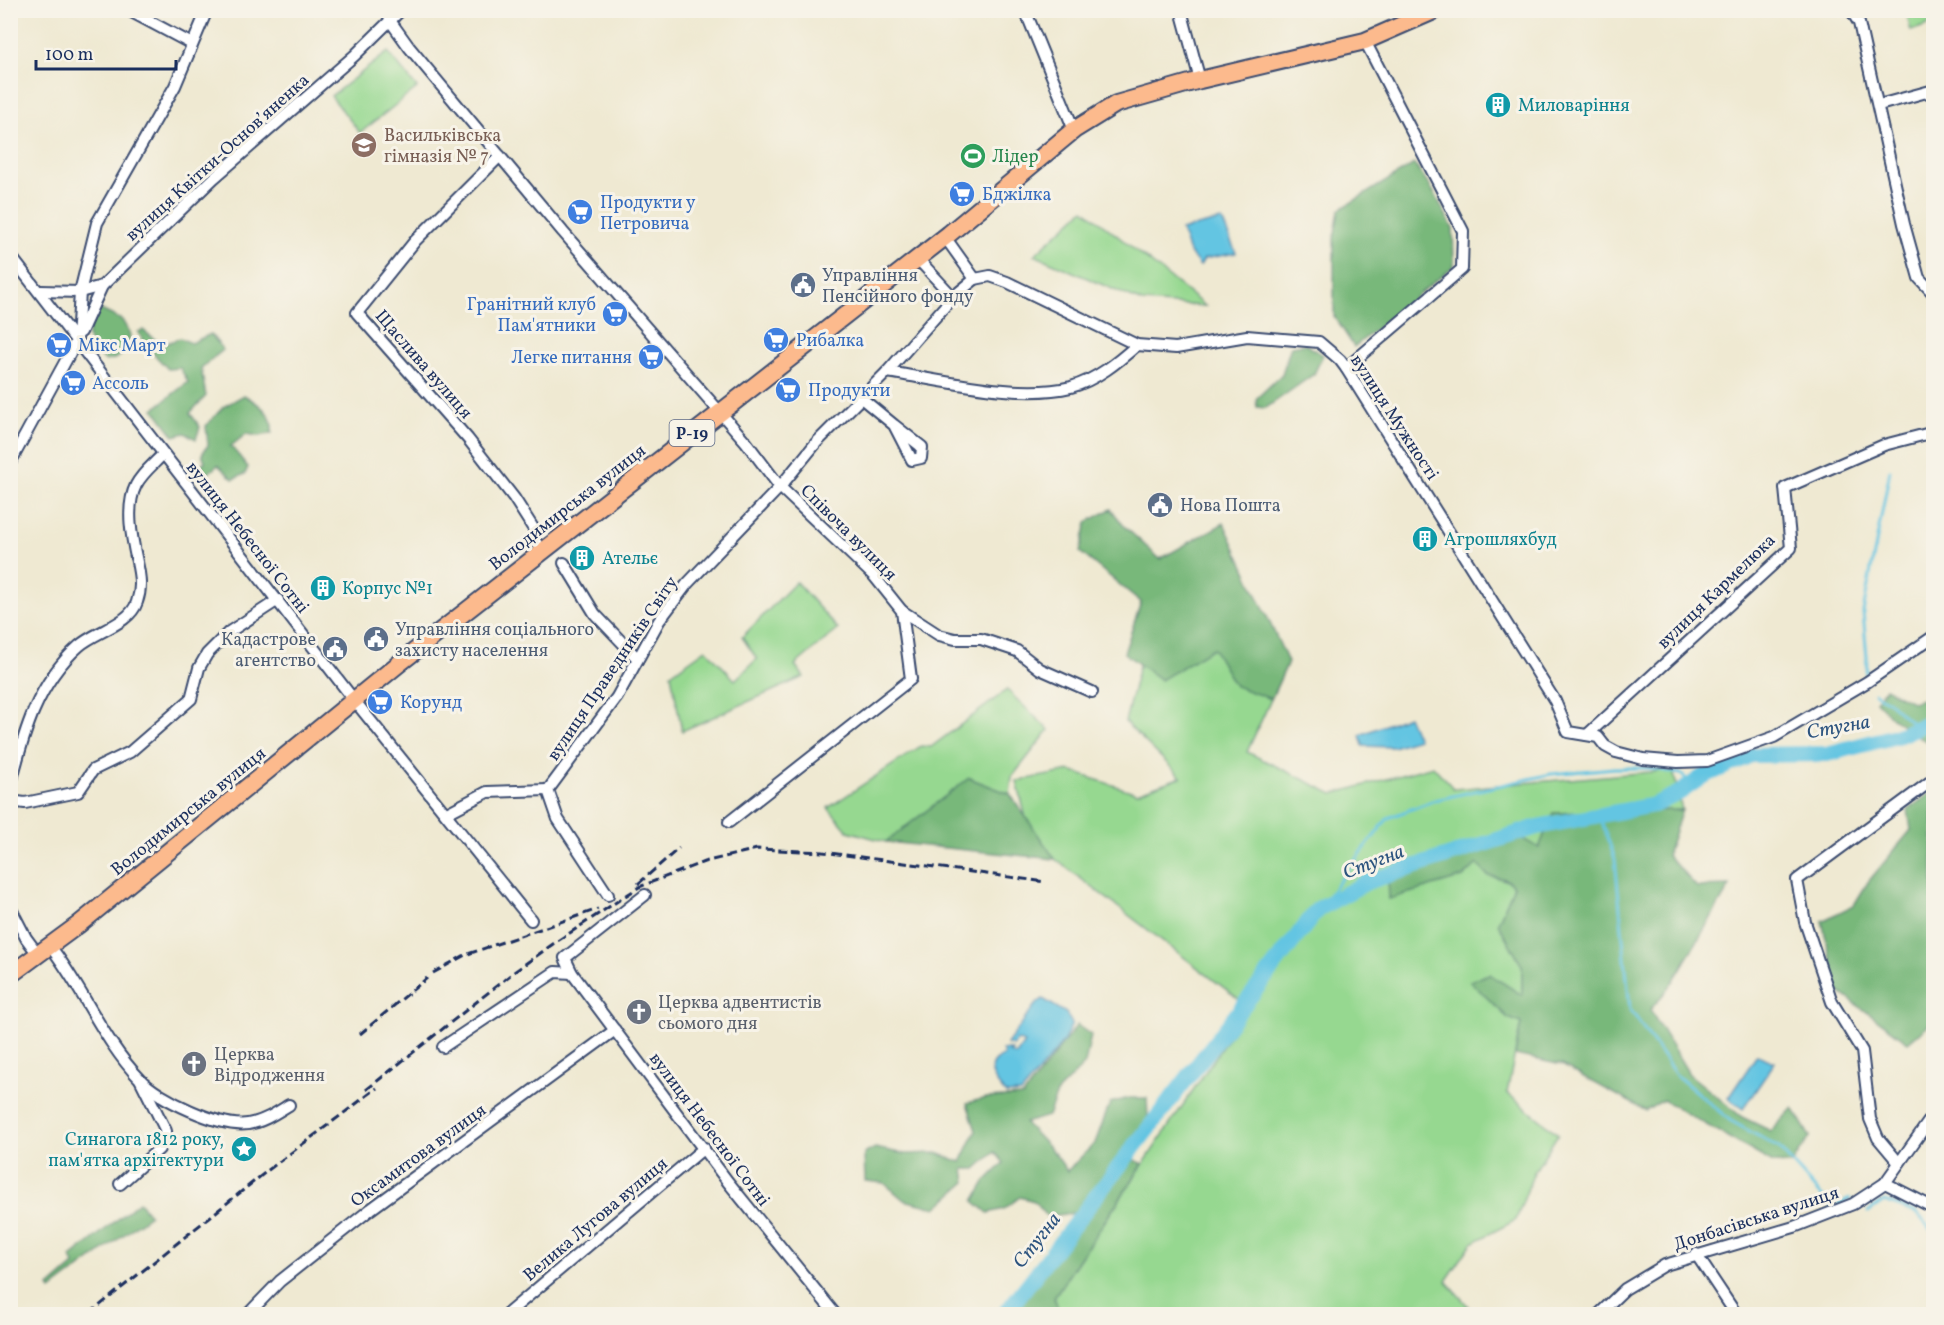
<svg xmlns="http://www.w3.org/2000/svg" width="1944" height="1325" viewBox="0 0 1944 1325" font-family="Vollkorn,serif">
<style>
.green{fill:#96d890;stroke:#588477;stroke-width:1.5}
.forest{fill:#78b87a;stroke:#4a746c;stroke-width:1.5}
.water{fill:#64c5e2;stroke:#407aa0;stroke-width:1.5}
.lines{fill:none;stroke-linecap:round;stroke-linejoin:round}
.stream{stroke:#64c5e2;stroke-width:3}
.river{stroke:#64c5e2;stroke-width:16}
.street-casing{stroke:#3b4b6f;stroke-width:14}
.primary-casing{stroke:#3b4b6f;stroke-width:20}
.street{stroke:#fff;stroke-width:10}
.primary{stroke:#fcba8d;stroke-width:16}
.rail{stroke:#1b2f5e;stroke-width:3;stroke-dasharray:9 4.5;stroke-linecap:butt}
.labels{text-anchor:middle;stroke-width:6;stroke-linejoin:round;paint-order:stroke}
.shield{fill:#f7f3e8;stroke:#5d6a87;stroke-width:1.5}
.shield-label{font-size:16px;font-weight:bold;fill:#1b2f5e}
.culture-label{font-size:18px;fill:#0d838f;stroke:#f7f3e8;text-anchor:start}
.education-label{font-size:18px;fill:#785e54;stroke:#f7f3e8;text-anchor:start}
.leisure-label{font-size:18px;fill:#27864d;stroke:#f7f3e8;text-anchor:start}
.street-label{font-size:18px;fill:#1b2f5e;stroke:#f7f3e8}
.shop-label{font-size:18px;fill:#366cbe;stroke:#f7f3e8;text-anchor:start}
.service-label{font-size:18px;fill:#4e5e75;stroke:#f7f3e8;text-anchor:start}
.worship-label{font-size:18px;fill:#5b616d;stroke:#f7f3e8;text-anchor:start}
.water-label{font-size:20px;font-style:italic;fill:#2d547f;stroke:#f7f3e8}
</style>
<rect width="100%" height="100%" fill="#f7f3e8"/>
<filter id="ink" filterUnits="userSpaceOnUse"><feTurbulence type="fractalNoise" baseFrequency=".0167" numOctaves="2"/><feDisplacementMap in="SourceGraphic" scale="12" xChannelSelector="R" yChannelSelector="G"/><feConvolveMatrix kernelMatrix="1 2 1 2 8 2 1 2 1" color-interpolation-filters="sRGB"/></filter>
<filter id="wash" filterUnits="userSpaceOnUse"><feTurbulence type="fractalNoise" baseFrequency=".008" numOctaves="4" result="noise"/><feDisplacementMap in="SourceGraphic" scale="24" xChannelSelector="R" yChannelSelector="G"/><feGaussianBlur stdDeviation="1.35" result="paint"/><feColorMatrix in="noise" values="0 0 0 0 0 0 0 0 0 0 0 0 0 0 0 0 0 1.4 0 .05"/><feComposite in="paint" operator="in"/></filter>
<g filter="url(#wash)">
<rect width="100%" height="100%" fill="#efe9d2"/>
<g class="green">
<path d="M1906,11H1933V23L1911,31Z"/>
<path d="M388,52L417,88L360,133L331,96Z"/>
<path d="M1084,209L1205,306L1142,302L1034,255Z"/>
<path d="M796,582L838,629L795,665L804,677L682,731L671,674L706,649L735,680L757,659L742,637Z"/>
<path d="M1159,585L1288,662L1247,752L1333,794L1433,766L1454,789L1673,770L1682,810L1553,813L1539,848L1477,863C1493,881 1498,873 1514,886L1498,923L1522,966V996L1489,974L1471,981L1521,1023L1507,1093L1558,1134L1534,1172L1516,1220L1472,1243L1446,1281L1468,1306L1461,1314H1060L1054,1297L1249,1007L1055,859L1028,827L1017,781L1070,771L1137,793L1181,777L1125,722Z"/>
<path d="M1007,690L1049,730L1012,777L1010,794L969,778L886,842L848,831L828,808L921,746L931,747Z"/>
</g>
<g class="forest">
<path d="M1414,164L1435,194L1453,229L1454,266L1354,347L1334,316V239L1339,210Z"/>
<path d="M97,308L122,320L130,334L128,349L117,358L106,361C81,341 86,335 97,308Z"/>
<path d="M143,330L162,345L180,338L191,343L211,334L223,350L201,368L206,396L190,413L200,427L196,439L185,433L174,436L154,409L188,382L180,368L168,369L149,349L138,332Z"/>
<path d="M1305,344L1323,355L1314,374L1266,408L1257,407L1256,399L1282,374L1291,346Z"/>
<path d="M244,395C259,404 274,413 272,433L259,436L246,434L231,446L248,467L245,474L233,479L218,465L200,480L198,468L205,461L202,454L208,445L206,426L223,407Z"/>
<path d="M1111,509L1124,526L1160,559L1224,523L1288,662L1271,699L1235,686L1213,648L1161,680L1124,653L1141,602L1080,552L1087,522Z"/>
<path d="M1885,688L1912,702L1933,696V746L1892,718L1876,701Z"/>
<path d="M969,778L1010,794L1055,859L886,842Z"/>
<path d="M1933,791V1021L1908,1042L1838,991L1822,921L1854,905L1868,882L1911,830L1908,810Z"/>
<path d="M1682,810L1667,855L1697,887L1730,886L1671,985L1650,1010L1689,1074L1742,1117L1771,1131L1793,1108L1810,1137L1792,1164L1773,1163L1663,1100L1646,1111L1562,1065L1515,1055L1521,1023L1508,1018L1470,981L1489,974L1522,995V966L1498,923L1514,886L1505,879L1488,876L1477,864L1463,877L1389,899L1388,878L1523,839L1539,848L1553,813Z"/>
<path d="M1077,1025L1091,1035L1085,1064L1058,1091L1048,1116L1025,1123L1056,1155L1067,1171L1095,1143L1110,1103L1129,1098H1147L1148,1120L1075,1213L1047,1216L1034,1201L1020,1197L1004,1209L988,1213L974,1201L985,1182L1004,1163L995,1152L976,1169H964L966,1182L936,1208L904,1200L884,1183L865,1181L864,1154L875,1148L905,1154L937,1153L961,1162L976,1131L967,1103L986,1098L1023,1096Z"/>
<path d="M1132,1159L1143,1164L1054,1297L1060,1314H1014Z"/>
<path d="M139,1202L150,1215L51,1290L49,1287L74,1265L71,1257Z"/>
</g>
<g class="water">
<path d="M1222,220L1236,253L1204,259L1200,266L1189,252L1181,230Z"/>
<path d="M1408,716L1418,739L1393,747L1363,746L1360,735Z"/>
<path d="M1043,999L1066,1013L1072,1024L1063,1042L1021,1093L1006,1094C994,1080 982,1067 1004,1055L1002,1050H1012L1009,1053L1016,1055L1024,1043L1017,1040L1013,1046L1007,1044L1035,1005Z"/>
<path d="M1757,1055L1775,1062L1743,1109L1728,1098Z"/>
</g>
<g class="lines">
<g class="stream">
<path d="M1866,674L1867,657L1863,612L1890,470"/>
<path d="M1875,693L1889,702L1916,727"/>
<path d="M1599,815L1615,859L1630,1009L1676,1075L1731,1121L1778,1147L1832,1208"/>
<path d="M1318,909L1388,818L1435,800L1551,774L1614,768H1649L1681,774L1690,783"/>
<path d="M1838,1205L1850,1199"/>
<path d="M1868,1212L1884,1201L1917,1213L1934,1234"/>
</g>
<path class="river" d="M1005,1314L1318,909L1367,882L1537,827L1654,805L1679,793L1702,777L1751,755L1827,754L1900,735L1934,720"/>
</g>
</g>
<g filter="url(#ink)">
<g class="lines">
<g class="street-casing">
<g id="street">
<path d="M128,10L192,44"/>
<path d="M387,10L391,22L409,47L563,232L746,442L780,487L874,576L902,611L911,679L729,822"/>
<path d="M1025,10L1074,130"/>
<path d="M1181,10L1200,80"/>
<path d="M1851,10L1859,23L1904,224L1919,278L1934,294"/>
<path d="M1879,105L1934,90"/>
<path d="M500,156L415,241L357,313L468,439L514,498L535,531V541L543,551"/>
<path d="M10,255L354,700L531,920"/>
<path d="M917,258L953,297L975,279L945,237"/>
<path d="M975,279L990,276L1007,282L1137,345L1176,348L1247,336L1319,342L1340,360L1346,368L1555,701L1568,732L1598,737L1605,746L1616,752L1643,759L1678,762L1707,761L1774,737L1867,682L1934,636"/>
<path d="M41,291L80,292L102,286L214,178L354,56L401,10"/>
<path d="M81,332L102,286"/>
<path d="M1346,368L1462,269L1463,231L1365,41"/>
<path d="M887,372C942,380 1018,400 1071,387C1096,380 1118,362 1137,345"/>
<path d="M860,397L894,425L912,460L921,458L922,447L894,425"/>
<path d="M10,463L77,340L80,292L97,223L175,86L207,10"/>
<path d="M564,563L595,614L637,658"/>
<path d="M902,611L939,635L955,639H981L1017,651L1040,669L1092,692"/>
<path d="M1587,735L1791,548L1785,488L1884,445L1934,432"/>
<path d="M10,787C23,735 37,683 79,646C96,631 130,624 137,602C142,588 140,576 137,562C132,539 125,507 136,485C142,473 155,463 163,454"/>
<path d="M10,801L25,803L78,792L93,770L130,752L191,699L199,668L207,654L229,632L278,600"/>
<path d="M447,813L487,792L548,790"/>
<path d="M608,895L558,819L548,790L617,697L659,621L687,584L780,487L816,443L887,372L953,297"/>
<path d="M645,895L565,958L572,973L728,1182L835,1314"/>
<path d="M10,907L26,938L37,953"/>
<path d="M50,946C83,988 103,1041 140,1079C158,1099 220,1128 248,1124C263,1122 276,1113 289,1105"/>
<path d="M443,1047L555,972L572,973"/>
<path d="M1899,1163L1878,1138L1870,1119L1862,1051L1832,1002L1805,922L1797,880L1934,779"/>
<path d="M1885,1183L1934,1208"/>
<path d="M120,1184L159,1149L166,1131L141,1081"/>
<path d="M1696,1254L1736,1314"/>
<path d="M248,1314L280,1281L371,1209L615,1030"/>
<path d="M507,1314L704,1148"/>
<path d="M1599,1314L1625,1289L1665,1265L1794,1227L1853,1204L1885,1183L1934,1114"/>
</g>
</g>
<g class="primary-casing">
<path id="primary" d="M10,975L78,925L401,662L949,234L1074,130L1116,104L1200,80L1365,41L1436,10"/>
</g>
<use href="#street" class="street"/>
<use href="#primary" class="primary"/>
<g class="rail">
<path d="M638,884L679,848"/>
<path d="M433,973L465,955L598,909"/>
<path d="M360,1034L427,978"/>
<path d="M366,1090L514,972L553,944L639,887L704,862L757,849L823,852L1046,882"/>
<path d="M89,1314L267,1171L377,1088"/>
</g>
</g>
</g>
<defs>
<g id="building-disc" transform="scale(1.35)"><circle r="9.5" fill="#0f9aa8" stroke="#f7f3e8"/><path d="M-4-6H4V6H1V3H-1V6H-4ZM-2.5-4.3h1.7v1.8h-1.7ZM.8-4.3h1.7v1.8H.8ZM-2.5-1h1.7V.8h-1.7ZM.8-1h1.7V.8H.8Z" fill="#fff"/></g>
<g id="school-disc" transform="scale(1.35)"><circle r="9.5" fill="#8d6e63" stroke="#f7f3e8"/><path d="M0-5L7-2L0 1L-7-2ZM-4 1L0 2.5L4 1V4Q0 6-4 4Z" fill="#fff"/></g>
<g id="stadium-disc" transform="scale(1.35)"><circle r="9.5" fill="#2e9e5b" stroke="#f7f3e8"/><path d="M0-5a6.5 5 0 1 0 0 10a6.5 5 0 1 0 0-10ZM-3.5-1.8h7v3.6h-7Z" fill="#fff"/></g>
<g id="supermarket-disc" transform="scale(1.35)"><circle r="9.5" fill="#3f7fe0" stroke="#f7f3e8"/><path d="M-6-5.5h2.5l.6 2H6L4.5 2H-2.5L-4.4-4H-6ZM-1.5 3.2a1.3 1.3 0 1 0 .1 0ZM3 3.2a1.3 1.3 0 1 0 .1 0Z" fill="#fff"/></g>
<g id="civic-disc" transform="scale(1.35)"><circle r="9.5" fill="#5c6f8a" stroke="#f7f3e8"/><path d="M-.6-6.5H3V-4.5H.6V-3L4-1V1h2V6H-6V1h2V-1L-.6-3ZM-1.2 2.5V6h2.4V2.5Z" fill="#fff"/></g>
<g id="church-disc" transform="scale(1.35)"><circle r="9.5" fill="#6b7280" stroke="#f7f3e8"/><path d="M-1.2-6h2.4v3.5h3.3v2.4h-3.3V6h-2.4V-.1h-3.3v-2.4h3.3Z" fill="#fff"/></g>
<g id="sight-disc" transform="scale(1.35)"><circle r="9.5" fill="#0f9aa8" stroke="#f7f3e8"/><path d="M0-6L1.8-2.2L6-1.7L2.9 1.2L3.7 5.4L0 3.3L-3.7 5.4L-2.9 1.2L-6-1.7L-1.8-2.2Z" fill="#fff"/></g>
</defs>
<g fill-rule="evenodd">
<use href="#building-disc" x="1498" y="105"/>
<use href="#school-disc" x="364" y="145"/>
<use href="#stadium-disc" x="973" y="156"/>
<use href="#supermarket-disc" x="962" y="194"/>
<use href="#supermarket-disc" x="580" y="212"/>
<use href="#civic-disc" x="803" y="285"/>
<use href="#supermarket-disc" x="615" y="314"/>
<use href="#supermarket-disc" x="776" y="340"/>
<use href="#supermarket-disc" x="59" y="345"/>
<use href="#supermarket-disc" x="651" y="357"/>
<use href="#supermarket-disc" x="73" y="383"/>
<use href="#supermarket-disc" x="788" y="390"/>
<use href="#civic-disc" x="1160" y="505"/>
<use href="#building-disc" x="1425" y="539"/>
<use href="#building-disc" x="582" y="558"/>
<use href="#building-disc" x="323" y="588"/>
<use href="#civic-disc" x="376" y="639"/>
<use href="#civic-disc" x="335" y="649"/>
<use href="#supermarket-disc" x="380" y="702"/>
<use href="#church-disc" x="639" y="1012"/>
<use href="#church-disc" x="194" y="1064"/>
<use href="#sight-disc" x="244" y="1149"/>
</g>
<g class="labels">
<rect class="shield" x="669.5" y="420" width="45" height="26" rx="4.5"/>
<g class="shield-label">
<text x="692" y="439">Р-19</text>
</g>
<g class="culture-label">
<text x="1518" y="111">Миловаріння</text>
<text x="1444" y="545">Агрошляхбуд</text>
<text x="602" y="564">Ательє</text>
<text x="342" y="594">Корпус №1</text>
<text x="224" y="1145" text-anchor="end">Синагога 1812 року,<tspan x="224" dy="21">пам'ятка архітектури</tspan></text>
</g>
<g class="education-label">
<text x="384" y="141">Васильківська<tspan x="384" dy="21">гімназія № 7</tspan></text>
</g>
<g class="leisure-label">
<text x="992" y="162">Лідер</text>
</g>
<g class="street-label">
<text transform="translate(217 157) rotate(-42)" y="6">вулиця Квітки-Основʼяненка</text>
<text transform="translate(424 364) rotate(49)" y="6">Щаслива вулиця</text>
<text transform="translate(1395 417) rotate(57)" y="6">вулиця Мужності</text>
<text transform="translate(567 507) rotate(-38)" y="6">Володимирська вулиця</text>
<text transform="translate(849 532) rotate(45)" y="6">Співоча вулиця</text>
<text transform="translate(248 537) rotate(52)" y="6">вулиця Небесної Сотні</text>
<text transform="translate(1716 591) rotate(-44)" y="6">вулиця Кармелюка</text>
<text transform="translate(612 668) rotate(-56)" y="6">вулиця Праведників Світу</text>
<text transform="translate(188 811) rotate(-39)" y="6">Володимирська вулиця</text>
<text transform="translate(710 1129) rotate(53)" y="6">вулиця Небесної Сотні</text>
<text transform="translate(418 1155) rotate(-36)" y="6">Оксамитова вулиця</text>
<text transform="translate(1756 1218) rotate(-18)" y="6">Донбасівська вулиця</text>
<text transform="translate(595 1219) rotate(-40)" y="6">Велика Лугова вулиця</text>
</g>
<g class="shop-label">
<text x="982" y="200">Бджілка</text>
<text x="600" y="208">Продукти у<tspan x="600" dy="21">Петровича</tspan></text>
<text x="596" y="310" text-anchor="end">Гранітний клуб<tspan x="596" dy="21">Пам'ятники</tspan></text>
<text x="796" y="346">Рибалка</text>
<text x="78" y="351">Мікс Март</text>
<text x="632" y="363" text-anchor="end">Легке питання</text>
<text x="92" y="389">Ассоль</text>
<text x="808" y="396">Продукти</text>
<text x="400" y="708">Корунд</text>
</g>
<g class="service-label">
<text x="822" y="281">Управління<tspan x="822" dy="21">Пенсійного фонду</tspan></text>
<text x="1180" y="511">Нова Пошта</text>
<text x="395" y="635">Управління соціального<tspan x="395" dy="21">захисту населення</tspan></text>
<text x="316" y="645" text-anchor="end">Кадастрове<tspan x="316" dy="21">агентство</tspan></text>
</g>
<g class="worship-label">
<text x="658" y="1008">Церква адвентистів<tspan x="658" dy="21">сьомого дня</tspan></text>
<text x="214" y="1060">Церква<tspan x="214" dy="21">Відродження</tspan></text>
</g>
<g class="water-label">
<text transform="translate(1838 726) rotate(-10)" y="7">Стугна</text>
<text transform="translate(1373 861) rotate(-21)" y="7">Стугна</text>
<text transform="translate(1036 1240) rotate(-52)" y="7">Стугна</text>
</g>
</g>
<rect width="1944" height="1325" fill="none" stroke="#f7f3e8" stroke-width="36"/>
<path d="M36 60v9h140v-9" fill="none" stroke="#1b2f5e" stroke-width="3"/>
<text x="45" y="60" font-size="18" fill="#1b2f5e" stroke="#f7f3e8" stroke-width="4.5" paint-order="stroke">100 m</text>
</svg>
